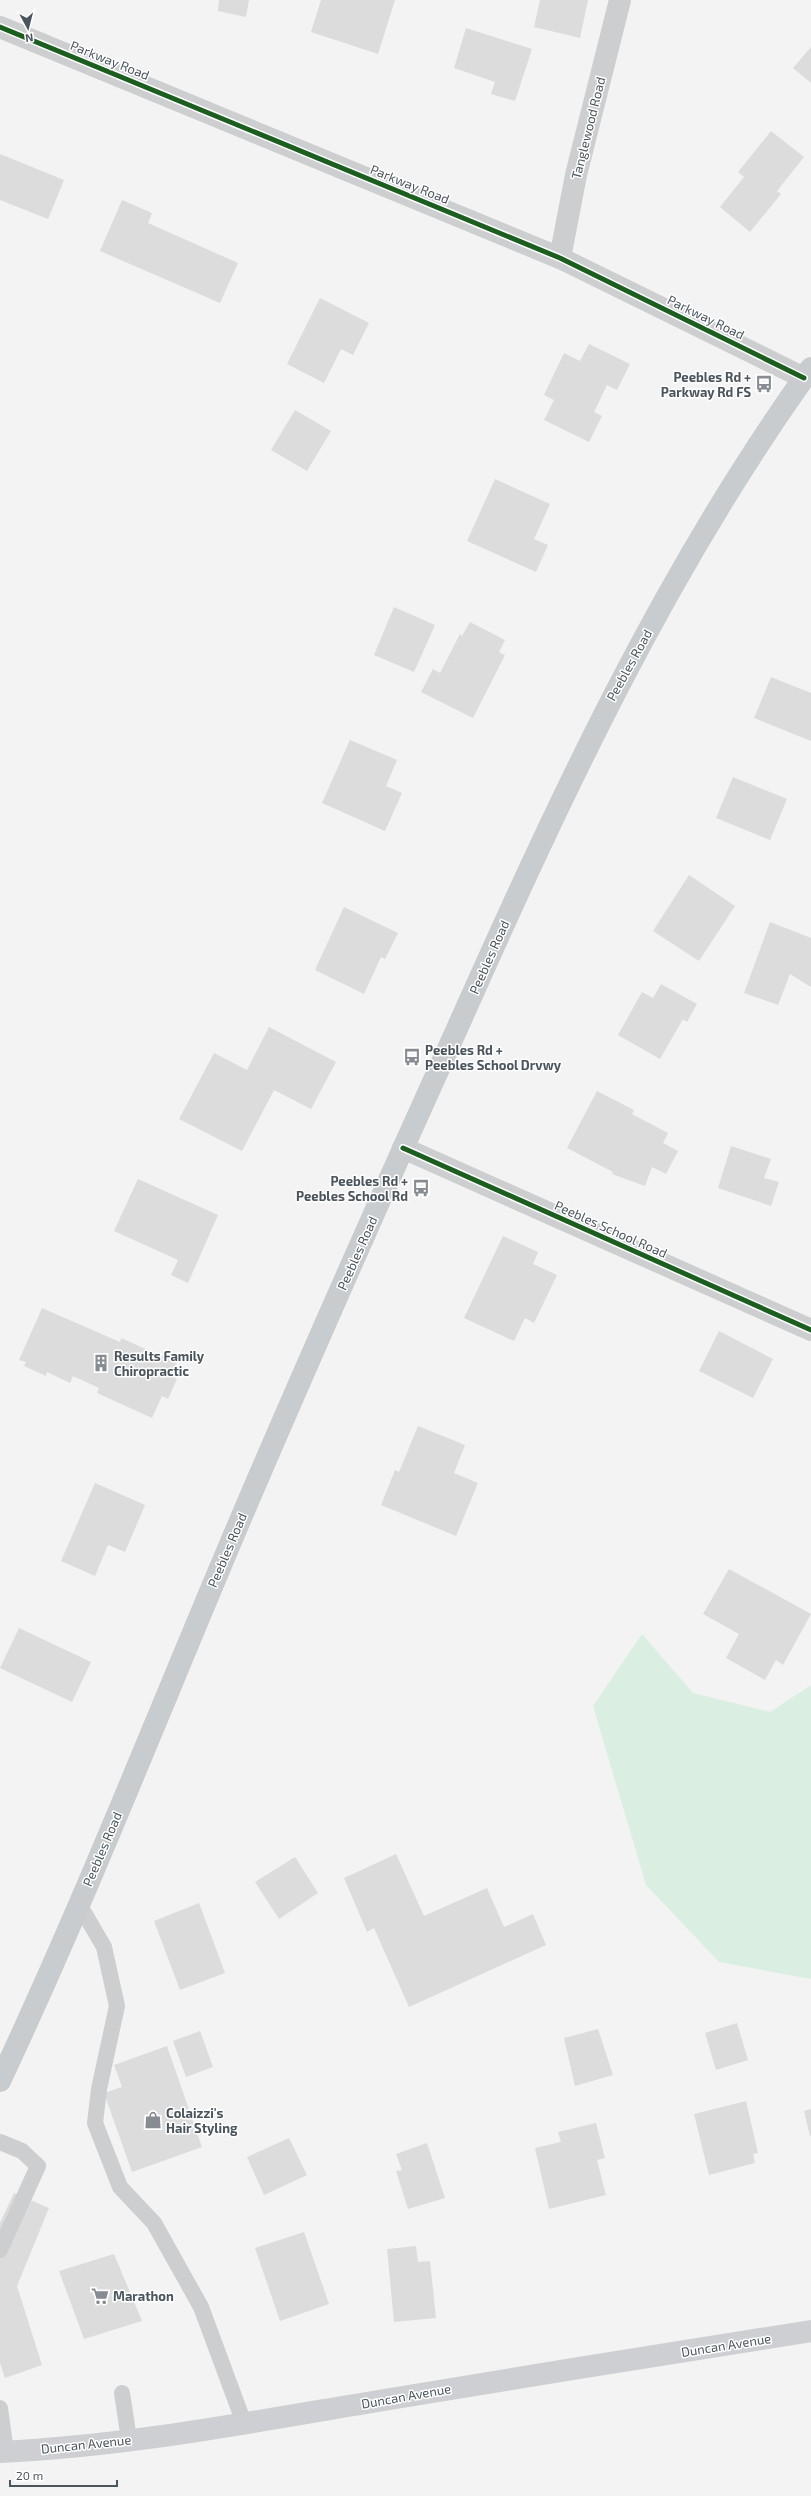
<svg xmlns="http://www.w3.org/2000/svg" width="811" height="2496" viewBox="0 0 811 2496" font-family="'Exo 2',sans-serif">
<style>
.green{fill:#daefe2}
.building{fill:#dcdcdd}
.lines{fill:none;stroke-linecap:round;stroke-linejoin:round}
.service{stroke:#cdced0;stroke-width:16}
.minor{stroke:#cdced0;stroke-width:22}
.secondary{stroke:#cdcfd2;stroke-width:22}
.primary{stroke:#c9ccce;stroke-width:22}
.cycleway-casing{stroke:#fff;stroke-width:8}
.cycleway{stroke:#1b5e20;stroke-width:5}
.labels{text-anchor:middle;stroke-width:3;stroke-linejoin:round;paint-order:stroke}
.street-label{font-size:13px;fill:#4b555e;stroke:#fff}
.poi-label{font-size:13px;font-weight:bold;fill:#4b555e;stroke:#fff;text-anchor:start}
</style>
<rect width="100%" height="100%" fill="#f3f3f3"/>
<path class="green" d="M642,1634L693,1693L770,1712L811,1685V1979L719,1962L646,1885L593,1706Z"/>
<g class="building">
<path d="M219,0H249L246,17L218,11Z"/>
<path d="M321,0H395L378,54L311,32Z"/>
<path d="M540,0H588L580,38L534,27Z"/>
<path d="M466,28L532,49L515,101L491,94L495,82L454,68Z"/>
<path d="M811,47V83L793,68Z"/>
<path d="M771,131L804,157L777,191L781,194L750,232L720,207L744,177L738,172Z"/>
<path d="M0,154L64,180L48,219L0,200Z"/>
<path d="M122,200L152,213L148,223L238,263L220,303L100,251Z"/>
<path d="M320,298L369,323L353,355L341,349L324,383L287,364Z"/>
<path d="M589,344L630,364L617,390L607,385L594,412L602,416L589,442L544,420L554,400L544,395L564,353L580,361Z"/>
<path d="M295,410L331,431L307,471L271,450Z"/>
<path d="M495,479L550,504L534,539L548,545L536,572L467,541Z"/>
<path d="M394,607L435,625L414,672L374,655Z"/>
<path d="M470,622L505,640L499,652L505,655L473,718L421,692L433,669L440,673L460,634L462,636Z"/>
<path d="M771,677L811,693V741L754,718Z"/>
<path d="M350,740L397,760L386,786L402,793L385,831L322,803Z"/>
<path d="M733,777L787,799L770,840L716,818Z"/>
<path d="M689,875L735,906L699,961L653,931Z"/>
<path d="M344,907L398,933L385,959L381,957L364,994L315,970Z"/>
<path d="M770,922L811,938V987L790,974L778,1005L744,993Z"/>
<path d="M661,984L697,1004L687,1022L683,1019L660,1059L618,1035L642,992L653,998Z"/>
<path d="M269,1027L336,1062L311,1109L274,1090L242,1151L179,1119L214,1053L247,1070Z"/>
<path d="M597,1091L634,1110L632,1114L668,1133L663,1143L678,1151L666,1174L652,1167L645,1186L612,1174L613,1172L567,1148Z"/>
<path d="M731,1146L771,1159L764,1178L779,1182L771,1206L718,1188Z"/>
<path d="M138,1179L218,1215L188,1283L171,1275L178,1260L114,1231Z"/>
<path d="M503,1236L538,1252L533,1264L557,1275L534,1323L525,1318L514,1341L464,1318Z"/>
<path d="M42,1308L120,1342L121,1338L177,1363L171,1376L177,1379L168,1399L162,1396L152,1418L97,1393L99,1388L73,1376L70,1383L47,1372L46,1376L24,1366L26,1362L19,1360Z"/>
<path d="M719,1331L773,1359L753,1398L699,1371Z"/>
<path d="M418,1426L465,1445L454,1473L478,1483L456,1536L381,1505L395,1470L399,1472Z"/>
<path d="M95,1483L145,1505L125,1552L108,1545L95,1576L61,1561Z"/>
<path d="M729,1569L811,1614L783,1665L776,1660L765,1680L726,1658L739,1634L703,1614Z"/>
<path d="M19,1628L91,1662L72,1702L0,1668Z"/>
<path d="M396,1854L424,1916L487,1888L504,1927L533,1914L546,1945L409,2007L374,1928L367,1932L344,1878Z"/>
<path d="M295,1857L318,1893L279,1919L255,1882Z"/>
<path d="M199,1903L225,1973L180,1990L154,1921Z"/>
<path d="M737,2023L748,2060L716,2070L705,2033Z"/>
<path d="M598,2029L613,2075L575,2086L564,2038Z"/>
<path d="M200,2031L213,2067L186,2077L173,2041Z"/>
<path d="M167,2046L202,2147L132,2172L104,2093L122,2087L114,2065Z"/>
<path d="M746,2101L758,2153L753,2154L755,2163L709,2175L694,2114Z"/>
<path d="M811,2109V2136H810L804,2111Z"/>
<path d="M596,2123L605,2158L597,2160L606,2195L549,2209L535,2148L561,2142L558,2132Z"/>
<path d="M289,2138L307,2175L264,2195L247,2157Z"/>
<path d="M427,2143L445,2198L408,2209L396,2171L402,2170L396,2154Z"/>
<path d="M14,2193L49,2208L17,2286L42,2365L5,2378L0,2363V2223Z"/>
<path d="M304,2232L329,2304L280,2321L255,2248Z"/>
<path d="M416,2246L418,2262L430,2261L436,2318L394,2322L387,2249Z"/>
<path d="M114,2254L142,2321L84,2339L59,2271Z"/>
</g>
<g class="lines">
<g class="service">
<path d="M79,1904L104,1947L117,2006L99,2089L95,2123L120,2187L154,2223L201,2307L244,2423"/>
<path d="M0,2142L22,2151L38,2166L0,2250"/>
<path d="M122,2393L129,2439"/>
<path d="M0,2408L6,2452"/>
</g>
<g class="minor">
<path d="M0,27L560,258L804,378"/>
<path d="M560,258L576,175L620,0"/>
<path d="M403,1148L811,1330"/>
</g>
<path class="secondary" d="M0,2452C129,2446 257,2421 384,2400C526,2376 669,2354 811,2331"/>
<path class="primary" d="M0,2081C88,1894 163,1701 244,1511C313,1350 384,1190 456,1031C559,800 663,574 811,368"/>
<g class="cycleway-casing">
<g id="cycleway">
<path d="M0,27L560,258L804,378"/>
<path d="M403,1148L811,1330"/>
</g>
</g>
<use href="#cycleway" class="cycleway"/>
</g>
<defs>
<g id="bus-bare" transform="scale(1.38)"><path d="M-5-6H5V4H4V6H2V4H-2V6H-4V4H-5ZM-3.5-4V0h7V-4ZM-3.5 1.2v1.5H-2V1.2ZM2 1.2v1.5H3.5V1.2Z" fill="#868c92" stroke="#fff" stroke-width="2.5" paint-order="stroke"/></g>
<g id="building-bare" transform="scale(1.38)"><path d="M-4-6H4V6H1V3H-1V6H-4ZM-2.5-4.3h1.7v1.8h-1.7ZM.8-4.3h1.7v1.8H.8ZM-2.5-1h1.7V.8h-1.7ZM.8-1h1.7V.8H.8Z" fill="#868c92" stroke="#fff" stroke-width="2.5" paint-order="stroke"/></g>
<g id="shop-bare" transform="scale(1.38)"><path d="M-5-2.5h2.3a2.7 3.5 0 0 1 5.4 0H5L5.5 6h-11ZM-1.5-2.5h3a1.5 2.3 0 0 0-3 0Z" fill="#868c92" stroke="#fff" stroke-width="2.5" paint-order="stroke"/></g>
<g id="supermarket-bare" transform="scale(1.38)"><path d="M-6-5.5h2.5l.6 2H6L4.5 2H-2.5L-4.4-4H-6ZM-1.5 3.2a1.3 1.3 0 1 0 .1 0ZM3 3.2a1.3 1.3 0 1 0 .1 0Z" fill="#868c92" stroke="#fff" stroke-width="2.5" paint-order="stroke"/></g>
</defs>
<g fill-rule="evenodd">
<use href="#bus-bare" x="764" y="384"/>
<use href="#bus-bare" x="412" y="1057"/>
<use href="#bus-bare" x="421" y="1188"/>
<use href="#building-bare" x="101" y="1363"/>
<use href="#shop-bare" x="153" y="2120"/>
<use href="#supermarket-bare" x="100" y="2296"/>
</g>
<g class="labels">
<g class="street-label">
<text transform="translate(110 60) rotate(22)" y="5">Parkway Road</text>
<text transform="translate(588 128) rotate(-76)" y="5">Tanglewood Road</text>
<text transform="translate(410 184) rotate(22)" y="5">Parkway Road</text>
<text transform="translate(706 317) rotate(26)" y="5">Parkway Road</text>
<text transform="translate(629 665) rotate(-61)" y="5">Peebles Road</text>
<text transform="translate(489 957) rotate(-66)" y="5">Peebles Road</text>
<text transform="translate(611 1229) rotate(24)" y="5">Peebles School Road</text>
<text transform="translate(357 1253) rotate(-66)" y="5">Peebles Road</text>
<text transform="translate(227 1550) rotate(-67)" y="5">Peebles Road</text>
<text transform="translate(102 1849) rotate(-67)" y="5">Peebles Road</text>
<text transform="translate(726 2345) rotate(-9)" y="5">Duncan Avenue</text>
<text transform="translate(406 2396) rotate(-10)" y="5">Duncan Avenue</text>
<text transform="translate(86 2444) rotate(-6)" y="5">Duncan Avenue</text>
</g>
<g class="poi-label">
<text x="751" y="382" text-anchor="end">Peebles Rd +<tspan x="751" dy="15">Parkway Rd FS</tspan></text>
<text x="425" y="1055">Peebles Rd +<tspan x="425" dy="15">Peebles School Drvwy</tspan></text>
<text x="408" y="1186" text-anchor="end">Peebles Rd +<tspan x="408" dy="15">Peebles School Rd</tspan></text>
<text x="114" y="1361">Results Family<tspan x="114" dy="15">Chiropractic</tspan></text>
<text x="166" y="2118">Colaizzi's<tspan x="166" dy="15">Hair Styling</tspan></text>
<text x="113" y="2301">Marathon</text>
</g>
</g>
<g transform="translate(28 28) rotate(173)" stroke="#ffffff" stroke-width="3" paint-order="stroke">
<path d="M0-3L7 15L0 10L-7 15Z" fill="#4b555e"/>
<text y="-6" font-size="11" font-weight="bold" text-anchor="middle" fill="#4b555e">N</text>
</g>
<path d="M10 2480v6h107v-6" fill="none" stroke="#4b555e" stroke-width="2"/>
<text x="16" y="2480" font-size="12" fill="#4b555e" stroke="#ffffff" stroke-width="3" paint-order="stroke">20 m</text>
</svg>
